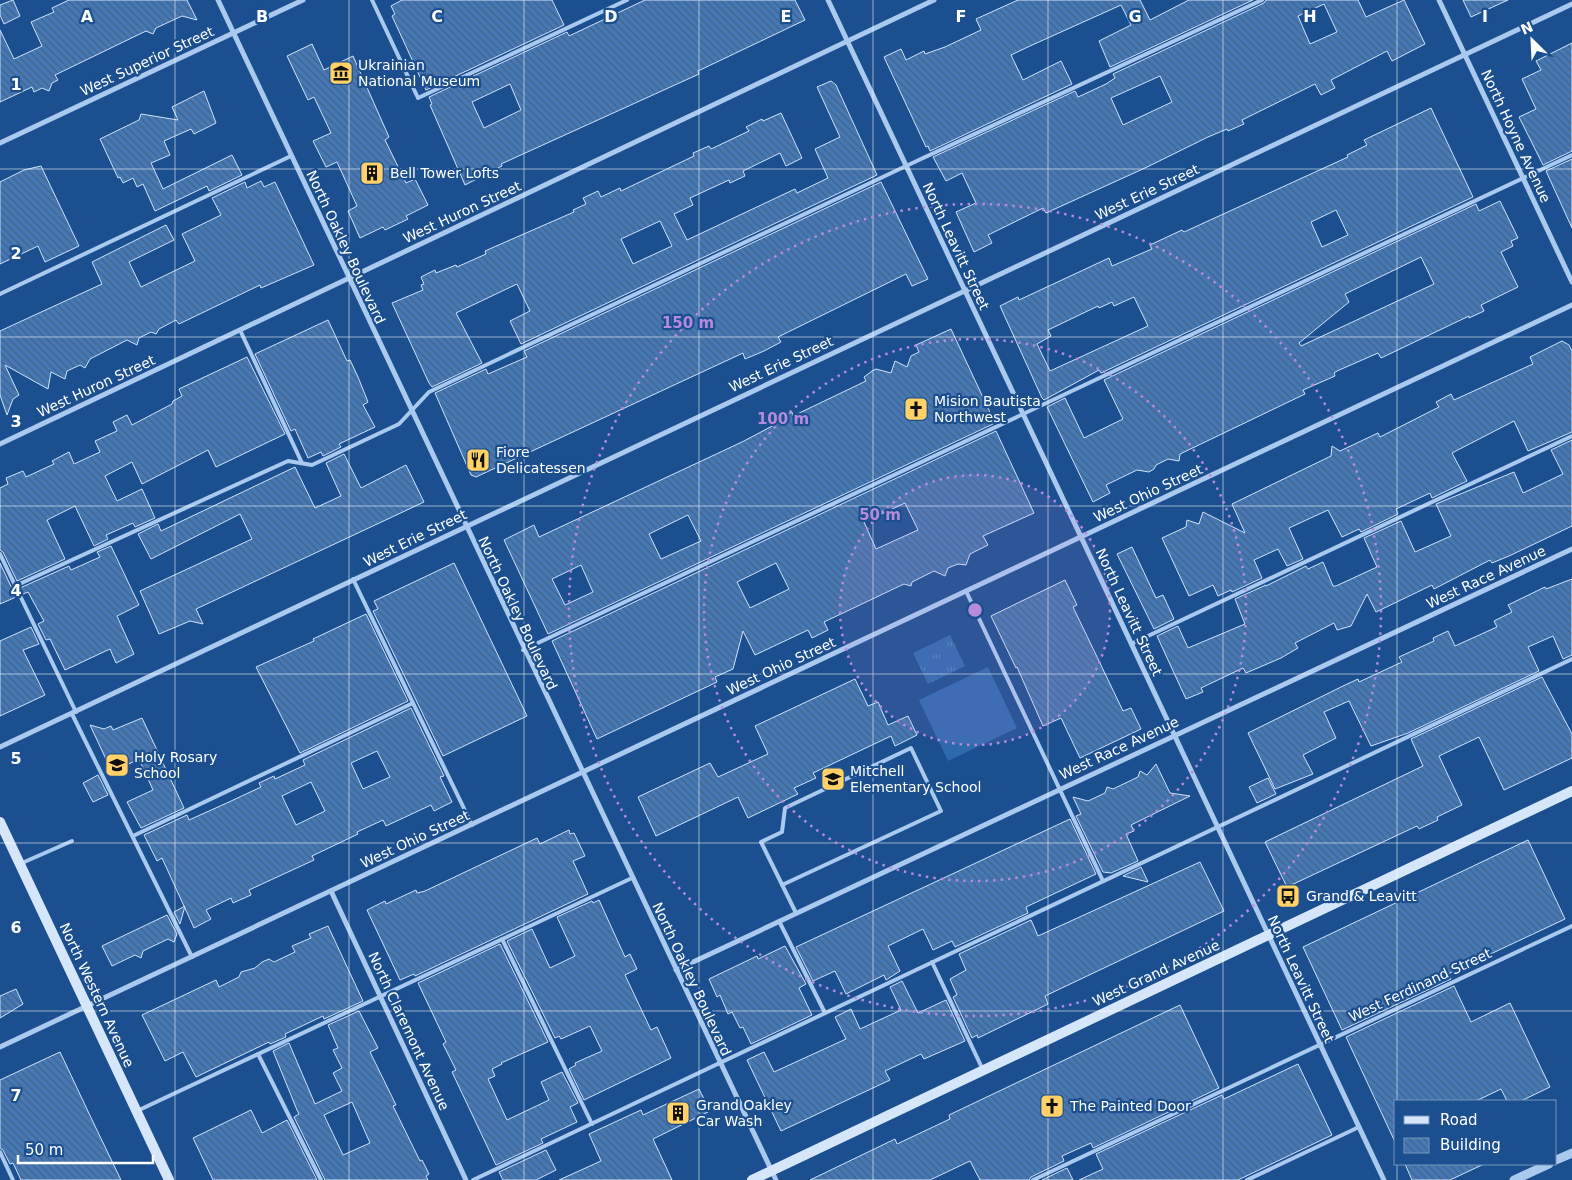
<svg xmlns="http://www.w3.org/2000/svg" width="1572" height="1180" viewBox="0 0 1572 1180" font-family="'DejaVu Sans',sans-serif">
<style>
.park{fill:url(#park-tufts)}
.pitch{fill:#2e69ad}
.building{fill:url(#building-back-hatch);stroke:#cfe3fa;fill-rule:evenodd}
.lines{fill:none;stroke-linecap:round;stroke-linejoin:round}
.service{stroke:#a9c9ee;stroke-width:4}
.minor{stroke:#a9c9ee;stroke-width:5}
.tertiary{stroke:#a9c9ee;stroke-width:9}
.secondary{stroke:#d6e6fa;stroke-width:10}
.grid{fill:none;stroke:#fff;stroke-width:1;stroke-opacity:0.55}
.ring{fill:none;stroke:#b68bdc;stroke-width:2.5;stroke-dasharray:2.5 5}
.labels{text-anchor:middle;stroke-width:4.5;stroke-linejoin:round;paint-order:stroke}
.street-label{font-size:14px;fill:#fff;stroke:#1b4f8f}
.poi-label{font-size:14px;fill:#fff;stroke:#1b4f8f;text-anchor:start}
.grid-label{font-size:16px;text-anchor:middle;font-weight:bold;fill:#fff;stroke:#1b4f8f;stroke-width:4.5;stroke-linejoin:round;paint-order:stroke}
.centre{fill:#b68bdc;stroke:#1b4f8f;stroke-width:2.5}
.ring-label{font-size:15px;text-anchor:middle;font-weight:bold;fill:#b68bdc;stroke:#1b4f8f;stroke-width:4.5;stroke-linejoin:round;paint-order:stroke}
</style>
<defs>
<pattern id="park-tufts" width="24" height="20" patternUnits="userSpaceOnUse" patternTransform="scale(1.25)"><rect width="24" height="20" fill="#2e69ad"/><path d="M3 7l-1-3M5 7V3M7 7l1-3M15 17l-1-3M17 17v-4M19 17l1-3" fill="none" stroke="#4d80b9"/></pattern>
<pattern id="building-back-hatch" width="6" height="6" patternUnits="userSpaceOnUse" patternTransform="scale(1.25)"><rect width="6" height="6" fill="#4478b7"/><path d="M-1 5l2 2M0 0l6 6M5-1l2 2" fill="none" stroke="#486282"/></pattern>
</defs>
<rect width="100%" height="100%" fill="#1b4f8f"/>
<path class="park" d="M950,635L965,666L928,684L913,653Z"/>
<path class="pitch" d="M988,667L1017,728L948,761L919,700Z"/>
<g class="building">
<path d="M13,0L20,16L4,24L0,15V5Z"/>
<path d="M69,0H187L197,20L182,16L156,28L153,34L146,31L55,75L58,80L52,83L49,91L42,88L34,92L32,87L0,102V30L14,59L42,46L31,22L54,12L52,8Z"/>
<path d="M402,0H552L564,25L426,90L392,16L395,14L391,6Z"/>
<path d="M645,0H795L805,20L698,71L699,74L501,164L502,166L465,185L430,105L432,104L429,97L567,32L569,36ZM510,84L521,110L484,128L472,102Z"/>
<path d="M1018,0H1140L1150,20L1189,0H1253L1110,67L1099,41L1131,25L1121,5L1030,46L1011,55L1023,80L1061,61L1072,84L930,151L928,146L926,147L884,57L901,49L906,60L924,51L925,54L945,47L981,30L976,19Z"/>
<path d="M1266,0H1358L1366,17L1404,0L1425,44L1392,61L1387,51L1331,80L1335,88L1321,95L1315,84L1242,120L1244,124L1228,131L1227,129L1208,137L1145,168L1046,213L1043,208L988,235L992,243L974,252L956,212L976,203L962,173L946,181L933,157L1075,91L1078,97L1106,84L1115,78L1113,74L1264,3ZM1324,4L1337,32L1310,44L1298,16ZM1160,76L1172,102L1123,125L1111,98Z"/>
<path d="M1463,0H1508L1471,17Z"/>
<path d="M1572,43V151L1543,165L1519,117L1536,109L1522,79L1541,70L1536,61Z"/>
<path d="M312,44L324,70L353,56L389,137L385,140L406,183L415,179L428,205L406,216L408,219L385,230L383,227L360,238L348,211L357,206L337,162L326,167L313,141L331,133L314,97L308,100L287,56Z"/>
<path d="M831,81L836,85L877,175L521,344L510,321L530,311L517,284L456,313L482,363L432,387L429,383L392,303L423,290L421,285L424,284L421,277L435,270L436,273L456,265L457,267L486,254L485,251L494,247L574,212L573,210L586,204L583,198L598,191L601,197L620,188L621,191L694,156L693,153L709,146L711,149L749,131L746,127L762,119L763,121L781,113L802,158L786,166L780,153L743,171L745,176L730,183L729,180L690,198L693,205L674,214L687,240L795,189L797,193L828,178L815,149L840,137L817,87ZM660,221L672,246L633,264L621,239Z"/>
<path d="M204,91L216,123L194,134L191,129L164,141L170,155L151,163L163,189L232,155L242,175L209,191L207,186L155,211L143,184L137,187L133,178L123,183L120,177L118,178L100,139L139,120L141,114L178,120L172,107Z"/>
<path d="M1431,108L1473,197L1101,373L1099,370L1044,400L1042,398L1000,306L1018,297L1019,300L1109,258L1112,266L1152,249L1150,245L1182,230L1184,232L1348,157L1347,155L1367,145L1364,140ZM1336,210L1348,235L1322,247L1311,222ZM1134,297L1148,326L1050,371L1037,344L1051,336L1048,330L1098,306L1099,308L1112,302L1114,306Z"/>
<path d="M1572,159V228L1546,171Z"/>
<path d="M41,166L79,246L45,262L38,246L0,264V182L24,170Z"/>
<path d="M261,181L264,187L275,182L314,265L261,288L260,285L179,324L176,320L159,329L156,334L151,332L139,338L137,345L127,340L90,359L85,368L80,365L67,371L65,379L51,372L48,389L5,365L19,395L13,399L7,415L0,395V331L102,284L92,262L166,225L174,240L129,262L141,287L195,261L182,234L221,215L212,198L245,182L247,188Z"/>
<path d="M881,182L928,279L912,286L906,274L778,337L781,342L764,351L745,359L743,353L476,477L471,475L435,393L486,369L488,374L527,357L524,351Z"/>
<path d="M1500,201L1518,238L1511,241L1513,246L1501,252L1518,287L1481,305L1484,311L1469,318V316L1381,358L1378,353L1337,371L1334,373L1335,376L1303,390L1305,394L1180,454L1179,461L1168,459L1156,465L1154,469L1149,472L1137,470L1106,485L1110,493L1093,502L1047,407L1065,398L1084,438L1123,419L1104,380L1476,204L1479,211ZM1421,257L1434,284L1301,346L1299,343L1349,302L1345,294Z"/>
<path d="M328,320L347,361L350,360L358,377L368,402L363,405L375,427L339,444L341,447L323,456L321,452L308,458L295,429L291,431L255,354Z"/>
<path d="M951,329L994,421L993,424L548,634L504,540L534,525L539,537L742,442L778,423L776,420L792,412L793,416L866,381L864,377L872,371L876,369L891,373L895,361L907,367L911,356L919,352L916,345ZM688,515L701,541L661,559L649,534ZM581,565L593,592L565,605L552,579Z"/>
<path d="M1562,341L1569,345L1572,351V432L1528,451L1514,421L1452,453L1467,481L1432,498L1430,493L1396,509L1398,514L1361,532L1359,529L1342,537L1328,510L1289,528L1303,559L1287,566L1278,549L1254,560L1262,578L1232,592L1231,590L1218,596L1213,585L1189,596L1162,538L1186,527L1187,520L1199,524L1203,512L1245,533L1232,504L1331,456L1332,446L1340,451L1378,433L1380,437L1439,407L1436,402L1451,394L1454,400L1533,364L1530,357Z"/>
<path d="M247,357L285,434L216,467L208,450L142,484L132,462L105,476L117,501L142,489L155,518L135,527L133,523L106,535L108,539L94,546L75,506L47,520L65,559L17,581L3,552L0,550V488L8,484L6,478L23,471L26,477L54,464L52,461L69,452L74,464L100,452L95,441L117,431L113,422L127,415L132,425L172,404L173,401L182,396L179,389Z"/>
<path d="M996,431L1034,513L983,536L988,545L970,554L966,565L958,564L948,568L945,576L934,571L912,582L911,586L904,584L824,622L828,630L812,638L808,630L755,655L743,631L733,669L715,677L717,682L597,739L552,641ZM905,503L918,530L876,549L864,522ZM776,563L789,589L750,608L737,582Z"/>
<path d="M1572,440V526L1509,556L1492,563L1490,560L1434,589L1432,585L1376,612L1367,594L1351,626L1337,630L1334,623L1295,643L1298,648L1281,658L1246,673L1243,668L1201,688L1203,692L1186,699L1157,636L1178,626L1188,648L1245,624L1235,599L1266,585V586L1306,566L1308,569L1323,562L1333,586H1336L1377,567L1364,538L1401,521L1415,552L1451,536L1436,504L1514,472L1523,493L1563,474L1551,450Z"/>
<path d="M344,454L361,488L406,465L424,502L196,609L203,624L190,621L159,634L140,591L252,539L240,514L151,559L138,534L158,524L161,531L295,467L315,508L341,496L326,463Z"/>
<path d="M111,546L139,605L117,616L134,654L116,663L110,649L65,670L50,639L46,640L38,624L44,621L28,592L23,594L20,588L69,566L71,570L100,557L97,552Z"/>
<path d="M1132,547L1156,598L1163,595L1174,619L1154,629L1117,554Z"/>
<path d="M0,563L16,597L0,604Z"/>
<path d="M454,563L527,716L443,756L373,611L378,609L374,601Z"/>
<path d="M1572,579V655L1563,659L1553,636L1528,647L1539,671L1408,733L1371,746L1349,701L1324,712L1336,738L1303,755L1313,774L1275,789L1248,733L1343,686L1358,679L1359,682L1402,662L1399,657L1434,641L1433,638L1448,631L1455,646L1497,627L1494,621L1512,612L1508,605L1545,587L1546,589Z"/>
<path d="M1065,580L1077,605L1073,607L1123,711L1131,708L1141,729L1080,758L1061,718L1043,726L1017,667L1016,668L991,616Z"/>
<path d="M366,614L408,701L300,753L256,667L314,641L313,639Z"/>
<path d="M31,627L39,644L23,650L45,695L0,716V641Z"/>
<path d="M1542,677L1572,734V758L1504,790L1479,737L1439,756L1462,805L1437,817L1438,820L1419,829L1417,826L1287,887L1265,842L1423,766L1411,739Z"/>
<path d="M855,679L868,706L878,702L888,725L908,716L917,735L895,746L891,736L813,773L816,778L794,788L798,794L748,818L738,797L656,836L638,797L710,763L718,777L768,754L755,726Z"/>
<path d="M411,708L444,776L440,777L452,802L434,811L431,805L386,826L383,820L357,832L358,834L312,856L314,860L249,890L251,895L233,903L231,898L206,910L211,919L194,928L162,858L157,861L144,835L187,815L189,820L229,802L261,787L259,783L274,776L275,779L305,765L303,760ZM377,751L390,777L363,789L351,763ZM311,782L325,811L296,825L282,796Z"/>
<path d="M142,718L184,808L141,828L127,802L153,790L139,759L112,772L90,725L104,729L111,726L113,730Z"/>
<path d="M1156,764L1170,793L1190,796L1131,825L1134,831L1126,834L1138,861L1111,873L1103,872L1076,816L1081,814L1073,797L1088,801L1105,793L1107,787L1113,789L1138,777L1140,771L1147,775Z"/>
<path d="M98,775L108,795L93,802L83,783Z"/>
<path d="M1268,778L1276,794L1257,803L1249,787Z"/>
<path d="M1070,819L1096,874L1026,907L1028,913L955,947L952,941L933,950L923,929L888,946L900,971L886,980L884,975L846,994L835,971L813,981L796,947Z"/>
<path d="M569,830L570,834L574,833L585,856L573,861L588,894L415,976L414,974L400,980L367,910L385,901L386,904L416,890L417,893L425,891L537,838L540,844Z"/>
<path d="M1528,840L1565,919L1448,974L1451,979L1342,1030L1303,947Z"/>
<path d="M1200,862L1224,911L1045,996L1048,1004L978,1038L977,1035L972,1038L953,997L957,995L950,979L966,970L959,954L1031,920L1038,936Z"/>
<path d="M1141,867L1148,882L1123,876Z"/>
<path d="M599,900L625,957L630,954L637,969L625,975L651,1030L657,1027L671,1058L584,1100L569,1069L576,1065L575,1063L602,1051L590,1026L561,1039L559,1036L555,1038L507,941L532,929L550,968L575,956L557,917L592,901L593,903Z"/>
<path d="M185,906L180,924L174,912Z"/>
<path d="M167,915L177,934L174,942L168,939L143,951L141,958L135,955L112,966L102,946Z"/>
<path d="M328,926L363,1001L324,1019L323,1016L285,1034L286,1037L270,1044L269,1042L196,1077L183,1052L165,1061L142,1015L216,980L219,987L239,977L241,972L255,968L262,962L269,959L274,962L295,952L292,946L311,938L309,934Z"/>
<path d="M500,944L548,1042L501,1063L502,1064L492,1069L495,1076L488,1079L507,1120L549,1100L541,1082L562,1072L578,1103L570,1107L577,1122L541,1139L543,1143L496,1165L452,1072L456,1070L443,1044L446,1042L418,983Z"/>
<path d="M785,946L806,984L799,988L812,1015L751,1044L743,1027L740,1028L732,1012L728,1014L720,995L717,997L709,979L757,956L758,959Z"/>
<path d="M902,981L918,1013L946,1000L965,1041L924,1059L921,1054L885,1071L890,1080L781,1131L747,1060L764,1052L774,1072L846,1039L835,1017L851,1009L860,1029L901,1010L890,987Z"/>
<path d="M1454,986L1471,1022L1510,1003L1550,1087L1521,1101H1507L1501,1089L1476,1101H1396V1144L1346,1037Z"/>
<path d="M16,989L23,1004L0,1018V996Z"/>
<path d="M1180,1005L1219,1088L1093,1148L1091,1143L1062,1156L1064,1161L1031,1177L1029,1180H980L970,1161L930,1180H810L895,1139L897,1144L950,1119L949,1115Z"/>
<path d="M359,1011L378,1048L370,1052L396,1105L393,1106L420,1161L422,1160L429,1174L426,1176L428,1180H325L294,1117L299,1114L297,1110L273,1051L289,1043L315,1104L342,1091L333,1073L342,1068L333,1050L338,1048L328,1025ZM352,1102L370,1143L343,1155L324,1115Z"/>
<path d="M60,1052L94,1124L121,1180H21L13,1163L10,1164L3,1150L0,1148V1080Z"/>
<path d="M1298,1064L1332,1135L1238,1180H1079L1103,1169L1096,1154L1222,1095L1224,1099Z"/>
<path d="M699,1089L710,1111L653,1139L672,1180H559L601,1161L589,1134L641,1110L643,1115Z"/>
<path d="M251,1110L262,1133L287,1120L317,1180H213L193,1138Z"/>
<path d="M546,1150L556,1170L536,1180H503L499,1172Z"/>
<path d="M1405,1164H1484L1450,1180H1412Z"/>
<path d="M1067,1168L1073,1180H1042Z"/>
</g>
<g class="lines">
<g class="service">
<path d="M372,0L418,98L627,0"/>
<path d="M0,294L291,156"/>
<path d="M240,330L302,463"/>
<path d="M0,554L76,712"/>
<path d="M353,579L472,825"/>
<path d="M15,586L288,461L312,465L399,424L429,392L906,166L1262,0"/>
<path d="M966,591L1103,881"/>
<path d="M1131,644L1572,436"/>
<path d="M523,650L1572,155"/>
<path d="M72,714L192,957"/>
<path d="M133,836L413,703"/>
<path d="M22,863L72,841"/>
<path d="M782,885L941,811L911,748L785,808L782,832L761,842L796,913"/>
<path d="M779,921L825,1013"/>
<path d="M502,939L592,1124"/>
<path d="M932,962L983,1070"/>
<path d="M258,1054L321,1180"/>
<path d="M137,1111L632,878"/>
<path d="M0,1152L13,1180"/>
<path d="M473,1180L1572,659"/>
<path d="M1033,1180L1572,926"/>
<path d="M1247,1180L1359,1127"/>
</g>
<g class="minor">
<path d="M218,0L776,1180"/>
<path d="M828,0L1384,1180"/>
<path d="M1439,0L1572,282"/>
<path d="M0,143L303,0"/>
<path d="M0,444L934,0"/>
<path d="M0,747L1572,4"/>
<path d="M331,891L466,1180"/>
<path d="M676,970L1572,549"/>
<path d="M0,1047L1572,305"/>
</g>
<g class="tertiary">
<path d="M1556,1160L1572,1153"/>
<path d="M1514,1180L1549,1164"/>
</g>
<g class="secondary">
<path d="M0,822L169,1180"/>
<path d="M752,1180L1572,791"/>
</g>
</g>
<path class="grid" d="M175,0V1180M349,0V1180M524,0V1180M699,0V1180M873,0V1180M1048,0V1180M1223,0V1180M1397,0V1101M0,169H1572M0,337H1572M0,506H1572M0,674H1572M0,843H1572M0,1011H1572M1397,1164V1180"/>
<circle cx="975" cy="610" r="135" fill="#b68bdc" fill-opacity=".12"/>
<g class="ring">
<circle cx="975" cy="610" r="135"/>
<circle cx="975" cy="610" r="271"/>
<circle cx="975" cy="610" r="406"/>
</g>
<defs>
<g id="museum-square" transform="scale(1.25)"><rect x="-9" y="-9" width="18" height="18" rx="4" fill="#ffd166" stroke="#1b4f8f"/><path d="M0-6L6-3V-2H-6V-3ZM-5-1h2V3h-2ZM-1-1h2V3h-2ZM3-1h2V3H3ZM-6 4H6V6H-6Z" fill="#111"/></g>
<g id="building-square" transform="scale(1.25)"><rect x="-9" y="-9" width="18" height="18" rx="4" fill="#ffd166" stroke="#1b4f8f"/><path d="M-4-6H4V6H1V3H-1V6H-4ZM-2.5-4.3h1.7v1.8h-1.7ZM.8-4.3h1.7v1.8H.8ZM-2.5-1h1.7V.8h-1.7ZM.8-1h1.7V.8H.8Z" fill="#111"/></g>
<g id="church-square" transform="scale(1.25)"><rect x="-9" y="-9" width="18" height="18" rx="4" fill="#ffd166" stroke="#1b4f8f"/><path d="M-1.2-6h2.4v3.5h3.3v2.4h-3.3V6h-2.4V-.1h-3.3v-2.4h3.3Z" fill="#111"/></g>
<g id="restaurant-square" transform="scale(1.25)"><rect x="-9" y="-9" width="18" height="18" rx="4" fill="#ffd166" stroke="#1b4f8f"/><path d="M-5-6h1v4h1v-4h1v4h1v-4h1v5L-1.5 .5V6h-2V.5L-5-1ZM5-6V6H3V1.5H1.5Q1.5-4 5-6Z" fill="#111"/></g>
<g id="school-square" transform="scale(1.25)"><rect x="-9" y="-9" width="18" height="18" rx="4" fill="#ffd166" stroke="#1b4f8f"/><path d="M0-5L7-2L0 1L-7-2ZM-4 1L0 2.5L4 1V4Q0 6-4 4Z" fill="#111"/></g>
<g id="bus-square" transform="scale(1.25)"><rect x="-9" y="-9" width="18" height="18" rx="4" fill="#ffd166" stroke="#1b4f8f"/><path d="M-5-6H5V4H4V6H2V4H-2V6H-4V4H-5ZM-3.5-4V0h7V-4ZM-3.5 1.2v1.5H-2V1.2ZM2 1.2v1.5H3.5V1.2Z" fill="#111"/></g>
</defs>
<g fill-rule="evenodd">
<use href="#museum-square" x="341" y="73"/>
<use href="#building-square" x="372" y="173"/>
<use href="#church-square" x="916" y="409"/>
<use href="#restaurant-square" x="478" y="460"/>
<use href="#school-square" x="117" y="765"/>
<use href="#school-square" x="833" y="779"/>
<use href="#bus-square" x="1288" y="896"/>
<use href="#church-square" x="1052" y="1106"/>
<use href="#building-square" x="678" y="1113"/>
</g>
<g class="labels">
<g class="street-label">
<text transform="translate(147 61) rotate(-25)" y="5">West Superior Street</text>
<text transform="translate(1516 136) rotate(65)" y="5">North Hoyne Avenue</text>
<text transform="translate(1147 192) rotate(-25)" y="5">West Erie Street</text>
<text transform="translate(462 212) rotate(-25)" y="5">West Huron Street</text>
<text transform="translate(956 246) rotate(65)" y="5">North Leavitt Street</text>
<text transform="translate(346 247) rotate(65)" y="5">North Oakley Boulevard</text>
<text transform="translate(781 364) rotate(-25)" y="5">West Erie Street</text>
<text transform="translate(96 386) rotate(-25)" y="5">West Huron Street</text>
<text transform="translate(1148 493) rotate(-25)" y="5">West Ohio Street</text>
<text transform="translate(415 538) rotate(-26)" y="5">West Erie Street</text>
<text transform="translate(1486 577) rotate(-25)" y="5">West Race Avenue</text>
<text transform="translate(1129 612) rotate(65)" y="5">North Leavitt Street</text>
<text transform="translate(518 613) rotate(65)" y="5">North Oakley Boulevard</text>
<text transform="translate(781 666) rotate(-25)" y="5">West Ohio Street</text>
<text transform="translate(1119 748) rotate(-25)" y="5">West Race Avenue</text>
<text transform="translate(415 839) rotate(-25)" y="5">West Ohio Street</text>
<text transform="translate(1156 973) rotate(-25)" y="5">West Grand Avenue</text>
<text transform="translate(692 979) rotate(65)" y="5">North Oakley Boulevard</text>
<text transform="translate(1301 979) rotate(65)" y="5">North Leavitt Street</text>
<text transform="translate(1420 985) rotate(-25)" y="5">West Ferdinand Street</text>
<text transform="translate(97 995) rotate(65)" y="5">North Western Avenue</text>
<text transform="translate(409 1031) rotate(65)" y="5">North Claremont Avenue</text>
</g>
<g class="poi-label">
<text x="358" y="70">Ukrainian<tspan x="358" dy="16">National Museum</tspan></text>
<text x="390" y="178">Bell Tower Lofts</text>
<text x="934" y="406">Mision Bautista<tspan x="934" dy="16">Northwest</tspan></text>
<text x="496" y="457">Fiore<tspan x="496" dy="16">Delicatessen</tspan></text>
<text x="134" y="762">Holy Rosary<tspan x="134" dy="16">School</tspan></text>
<text x="850" y="776">Mitchell<tspan x="850" dy="16">Elementary School</tspan></text>
<text x="1306" y="901">Grand &amp; Leavitt</text>
<text x="696" y="1110">Grand Oakley<tspan x="696" dy="16">Car Wash</tspan></text>
<text x="1070" y="1111">The Painted Door</text>
</g>
</g>
<g class="grid-label">
<text x="87" y="22">A</text>
<text x="262" y="22">B</text>
<text x="437" y="22">C</text>
<text x="611" y="22">D</text>
<text x="786" y="22">E</text>
<text x="961" y="22">F</text>
<text x="1135" y="22">G</text>
<text x="1310" y="22">H</text>
<text x="1485" y="22">I</text>
<text x="16" y="90">1</text>
<text x="16" y="259">2</text>
<text x="16" y="427">3</text>
<text x="16" y="596">4</text>
<text x="16" y="764">5</text>
<text x="16" y="933">6</text>
<text x="16" y="1101">7</text>
</g>
<circle cx="975" cy="610" r="8" class="centre"/>
<g class="ring-label">
<text x="688" y="328">150 m</text>
<text x="783" y="424">100 m</text>
<text x="880" y="520">50 m</text>
</g>
<rect x="1394" y="1100" width="162" height="65" fill="#1b4f8f" stroke="#7695bc"/>
<rect x="1404" y="1116" width="25" height="8" fill="#d6e6fa" stroke="#7695bc"/>
<text x="1440" y="1125" font-size="15" fill="#ffffff">Road</text>
<rect x="1404" y="1138" width="25" height="15" fill="url(#building-back-hatch)" stroke="#7695bc"/>
<text x="1440" y="1150" font-size="15" fill="#ffffff">Building</text>
<g transform="translate(1532 40) rotate(336)" stroke="#1b4f8f" stroke-width="4" paint-order="stroke">
<path d="M0-4L9 19L0 12L-9 19Z" fill="#ffffff"/>
<text y="-8" font-size="14" font-weight="bold" text-anchor="middle" fill="#ffffff">N</text>
</g>
<path d="M18 1155v8h135v-8" fill="none" stroke="#ffffff" stroke-width="2.5"/>
<text x="25" y="1155" font-size="15" fill="#ffffff" stroke="#1b4f8f" stroke-width="4" paint-order="stroke">50 m</text>
</svg>
